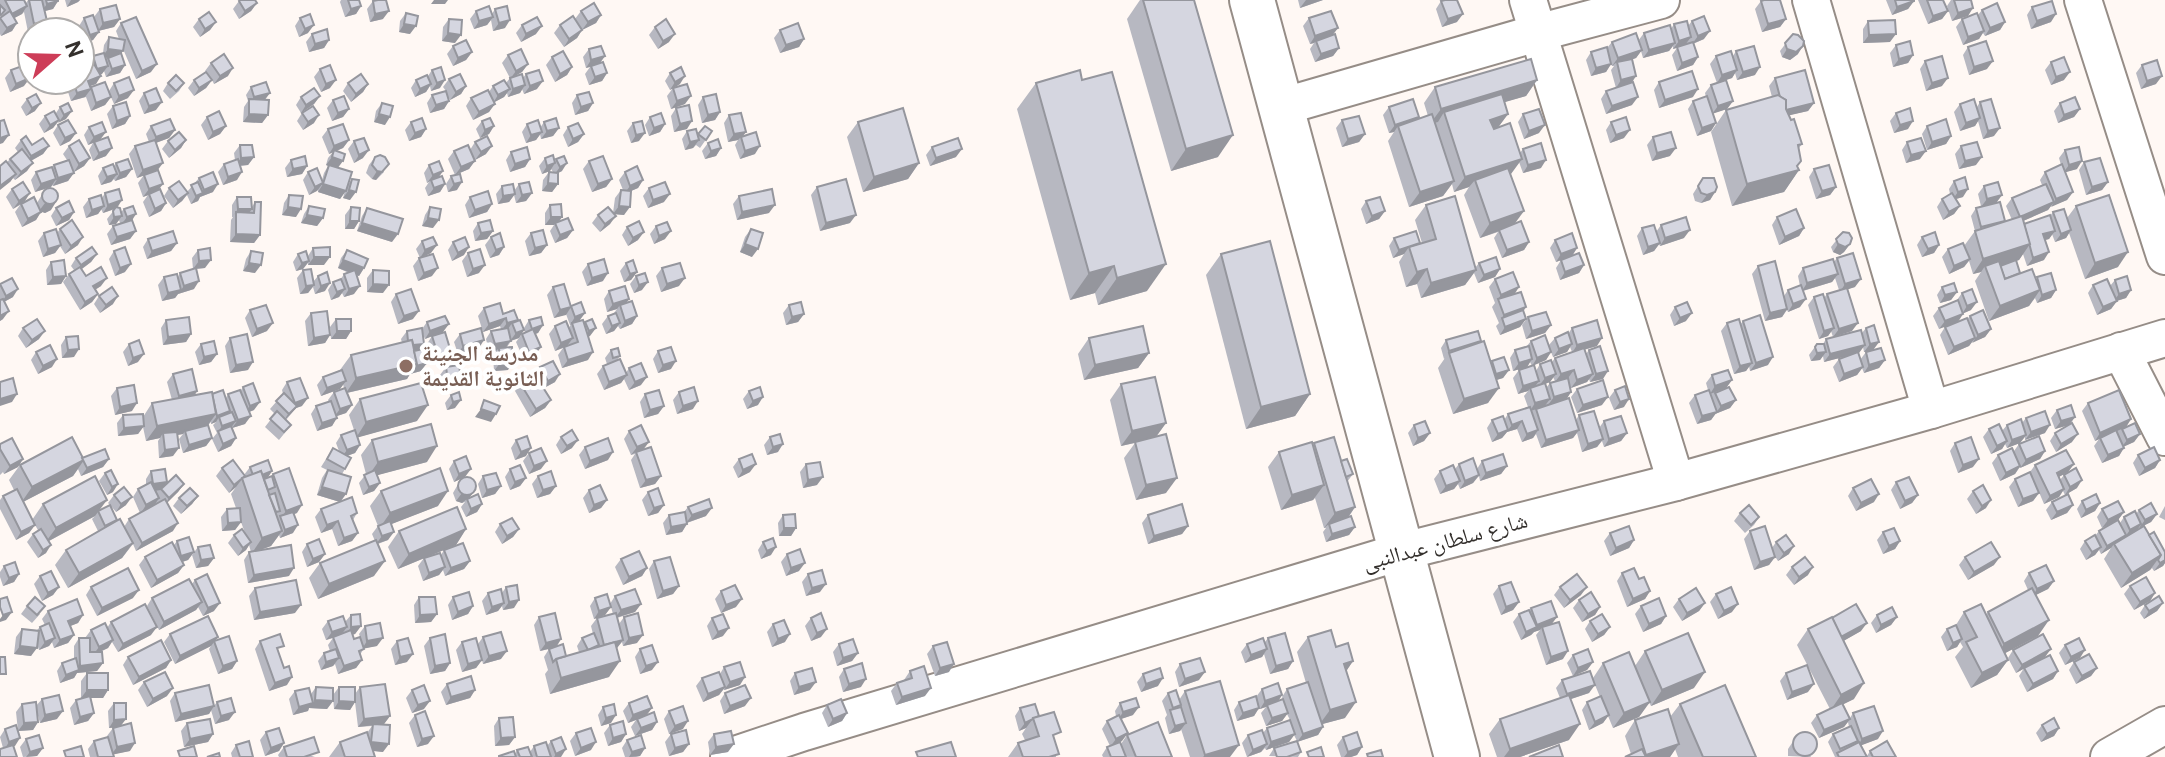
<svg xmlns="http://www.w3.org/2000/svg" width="2165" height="757" viewBox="0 0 2165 757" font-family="Cabin,'Noto Naskh Arabic',sans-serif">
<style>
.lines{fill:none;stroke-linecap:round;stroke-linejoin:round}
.minor-casing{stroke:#968d87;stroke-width:40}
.tertiary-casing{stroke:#968d87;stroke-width:48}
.minor{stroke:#fff;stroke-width:36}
.tertiary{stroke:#fff;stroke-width:44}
.wall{fill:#b7b8c1;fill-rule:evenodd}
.shaded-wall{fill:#95969d}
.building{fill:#d5d6e0;stroke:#95969d;stroke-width:2}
.education-dot{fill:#8d6e63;stroke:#fff;stroke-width:3}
.labels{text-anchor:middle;stroke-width:8;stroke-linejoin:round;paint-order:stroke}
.education-label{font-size:22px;font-weight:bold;fill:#785e54;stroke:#fff;text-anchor:start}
.street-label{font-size:22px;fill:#34302d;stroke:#fff}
</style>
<rect width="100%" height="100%" fill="#fff8f4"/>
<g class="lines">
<g class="minor-casing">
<g id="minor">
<path d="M1528,0L1676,482"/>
<path d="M1811,0L1931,410"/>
<path d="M2083,0L2165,256"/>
<path d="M1281,107L1537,33L1661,0"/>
<path d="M2121,351L2165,437"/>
<path d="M729,757L804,732L1400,552L1676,482L1931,410L2165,338"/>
<path d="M2109,757L2165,725"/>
</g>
</g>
<g class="tertiary-casing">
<path id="tertiary" d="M1252,0L1457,757"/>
</g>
<use href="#minor" class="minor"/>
<use href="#tertiary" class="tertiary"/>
</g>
<g class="wall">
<path d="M0,0H24L26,3L28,0H58V1L53,9L45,11L47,21L42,29L28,32L24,12L22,14L14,18L17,23L12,31L1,36L0,34V18L3,16L2,14L0,17Z"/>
<path d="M65,0H80L78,2L67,7Z"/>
<path d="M341,0H359L361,6L356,14L345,17L340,2Z"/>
<path d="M1140,0H1194L1218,157L1171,171L1127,19Z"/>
<path d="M1298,0H1323L1300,8Z"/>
<path d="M1886,0H1914V1L1908,9L1892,15Z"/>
<path d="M1918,0H1943L1948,11L1942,19L1928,24Z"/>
<path d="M1951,0H1971L1968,16L1952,21L1947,6Z"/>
<path d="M239,1L257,3L251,11L239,19L233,9Z"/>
<path d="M373,1L383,19L370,22L367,9Z"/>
<path d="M1441,1L1457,22L1442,27L1436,9Z"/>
<path d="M1761,1L1786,19L1780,27L1762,32L1755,9Z"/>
<path d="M2032,7L2051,22L2031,29L2027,15Z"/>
<path d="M100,9L120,19L114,27L98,31L99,32L93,40L85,43L79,26L84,18L94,17Z"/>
<path d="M495,9L505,28L493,31L491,20L487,25L474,29L470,19L476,11L492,14Z"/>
<path d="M1982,10L2005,22L2000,30L1985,36L1983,33L1979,39L1963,45L1956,27L1962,19L1978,15Z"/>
<path d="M581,11L601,15L596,23L582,30L577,38L564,47L554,33L560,25L575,19Z"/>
<path d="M406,13L410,34L399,32L400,21Z"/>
<path d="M300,18L308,33L299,37L295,26Z"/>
<path d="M1309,18L1333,35L1339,48L1333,56L1315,62L1310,49L1314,43L1310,44L1303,26Z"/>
<path d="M199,19L216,22L210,30L200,37L193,27Z"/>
<path d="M449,19L455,43L442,41L443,27Z"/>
<path d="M1692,21L1704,39L1693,44L1698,57L1693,65L1677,71L1672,55L1677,48L1673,49V46L1669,51L1643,58L1641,51L1636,58L1632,59V105L1606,114L1601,99L1606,91L1616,88L1611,70L1614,66H1612L1611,64L1606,72L1591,76L1586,60L1591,52L1607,48L1612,42L1638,41L1644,33L1671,29L1674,24L1688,26Z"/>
<path d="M1868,21L1890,42L1863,43V29Z"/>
<path d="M121,23L151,72L136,79L123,49L121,54L125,65L120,73L106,77L104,71L100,75L96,84L90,86V88L109,91L114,83L128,98L114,104L111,97L105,105L91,111L86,97L71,101L66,86L71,80H80V71L82,69L88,66V64L93,56L103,53L104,45L109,37L119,39L116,31Z"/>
<path d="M522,25L536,34L521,42L516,33Z"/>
<path d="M655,27L669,42L658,49L649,35Z"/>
<path d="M780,30L804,39L799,47L780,53L774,38Z"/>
<path d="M312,34L329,40L324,48L309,52L306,42Z"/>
<path d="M1793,34L1798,54L1790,60L1782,57L1780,51Z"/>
<path d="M1896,45L1913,55L1908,63L1893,67L1890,53Z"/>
<path d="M453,46L472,52L466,60L453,66L447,54Z"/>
<path d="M1968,47L1987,69L1969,75L1963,55Z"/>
<path d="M32,48V65H31L29,52Z"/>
<path d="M589,49L605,56L600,63L607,73L602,81L589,85L585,74L590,67L586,68L583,57Z"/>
<path d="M1736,51L1755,75L1737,80L1735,73L1732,78L1726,80L1733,101L1727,109L1713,113L1716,123L1711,131L1697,136L1688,109L1693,101L1706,97L1705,93L1711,85L1717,83L1710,64L1716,56H1733Z"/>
<path d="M508,55L528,64L522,72L514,76L523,78L526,74L537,89L524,94L522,89L520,93L508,97L507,93L504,97L494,102L489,112L473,120L466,106L471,98L489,92L493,86L506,83L510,78L502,63Z"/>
<path d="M552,57L572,67L567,75L555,82L546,65Z"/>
<path d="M1925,61L1942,86L1926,91L1920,69Z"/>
<path d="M2051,62L2064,80L2051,85L2045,70Z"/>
<path d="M211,63L228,76L214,84L212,80L206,88L194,96L188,88L194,80L206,72L205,71Z"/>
<path d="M2142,65L2156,84L2141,89L2136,73Z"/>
<path d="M320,69L330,88L321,92L314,77Z"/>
<path d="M11,70L24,86L10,92L5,78Z"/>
<path d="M432,70L440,88L431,91L430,86L426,92L415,97L411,88L416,80L428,76Z"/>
<path d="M670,73L680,84L670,90L665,81Z"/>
<path d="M1775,78L1814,103L1808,111L1789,115L1802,144L1799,148L1797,166L1799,170L1784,192L1732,206L1711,132L1726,110L1772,97L1769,86Z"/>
<path d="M449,79L466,86L461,94L450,100L447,95L449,101L444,109L430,113L427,103L432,95L446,91L443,87Z"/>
<path d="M1537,80L1526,96L1504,102L1508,114L1498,127L1520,153L1523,149L1541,168L1523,173L1519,162L1510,174L1514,224L1529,242L1524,250L1502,258L1494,238L1498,232L1480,238L1464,195L1469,187L1454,192L1452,184L1443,196L1409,207L1388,141L1394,132L1389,133L1383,115L1389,107L1416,120L1428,116L1424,103L1435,87Z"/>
<path d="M1659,82L1693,97L1659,108L1654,90Z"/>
<path d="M168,83H184L179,91L170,99L163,91Z"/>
<path d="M348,83L368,84L363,92L351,102L343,91Z"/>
<path d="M1036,83L1147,291L1098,305L1095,293L1070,300L1017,109Z"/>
<path d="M251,87L268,115L262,123L243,122L244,107L248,101L246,95Z"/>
<path d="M673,88L685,104L671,109L667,96Z"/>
<path d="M144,93L156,110L144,114L139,101Z"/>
<path d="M577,95L593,103L588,111L575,115L572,103Z"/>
<path d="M320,96L314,104L301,113L296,105L301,97Z"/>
<path d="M703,97L720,112L715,120L702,123L698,105Z"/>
<path d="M27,99L35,111L26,116L21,107Z"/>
<path d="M333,100L349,109L343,117L332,121L327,108Z"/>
<path d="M1980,102L1994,136L1983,139L1978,121L1975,126L1960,131L1954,112L1960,104L1977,107Z"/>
<path d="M382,103L385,125L374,122L376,111Z"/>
<path d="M2060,103L2080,109L2074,117L2058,123L2054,111Z"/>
<path d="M113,106L130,116L125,124L112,129L107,114Z"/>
<path d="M60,107L66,119L58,122L53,128L44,133L39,124L45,116L56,113Z"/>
<path d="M676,108L687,129L674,132L671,116Z"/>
<path d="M302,113L314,123L303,130L297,121Z"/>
<path d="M1896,113L1908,129L1894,133L1890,121Z"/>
<path d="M1523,114L1539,133L1524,139L1518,122Z"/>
<path d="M729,115L746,132L743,136L755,154L740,159L735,145L738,140L728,142L724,123Z"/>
<path d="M207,117L226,126L220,134L208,140L201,125Z"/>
<path d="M650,117L665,124L660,132L649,136L645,125Z"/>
<path d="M1342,120L1365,134L1359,142L1342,147L1336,128Z"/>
<path d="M482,121L494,126L489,134L480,138L476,129Z"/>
<path d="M411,122L426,129L421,137L409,141L405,130Z"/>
<path d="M544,122L559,128L553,136L541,139L540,134L536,140L526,143L522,132L527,124L540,128Z"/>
<path d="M858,122L919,163L908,179L863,192L847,137Z"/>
<path d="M1611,122L1624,138L1610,143L1606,130Z"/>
<path d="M633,123L639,141L631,143L627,131Z"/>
<path d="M58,125L76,133L70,141L60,146L53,133Z"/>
<path d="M151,126L175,130L169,138L156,143L159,190L166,203L161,211L149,217L143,202L148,195L143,197L138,183L144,175L137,178L129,154L135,146L149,142L146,134Z"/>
<path d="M1927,126L1951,136L1946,144L1927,150L1922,134Z"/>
<path d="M89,127L106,156L93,161L89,150L93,143L88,145L84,135Z"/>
<path d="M568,127L584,134L578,142L568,147L563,135Z"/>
<path d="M328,129L349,140L343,148L336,151L338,168L347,186L352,179L350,200L343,198L345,191L340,199L318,192V190L309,195L303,180L308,172L322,180L324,173L328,166L326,165L328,158L333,152L329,154L322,137Z"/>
<path d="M687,131L698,135L712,131L700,148L696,145L693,148L685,150L682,139Z"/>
<path d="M1653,137L1670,156L1652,161L1647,145Z"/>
<path d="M21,140L32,145L49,146L43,154L31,161L27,171L15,180L13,178L10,182L7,162L18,152L15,148Z"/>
<path d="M186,140L181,148L169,158L162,149L168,141Z"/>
<path d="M354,141L363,158L354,163L348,149Z"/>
<path d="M475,142L486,154L475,160L469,169L455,175L448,159L454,151L470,150Z"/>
<path d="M1907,142L1920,159L1906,163L1902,150Z"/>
<path d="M708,143L721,148L716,156L705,159L702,151Z"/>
<path d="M240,145L254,157L248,165L240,166L237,180L223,185L218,172L224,164L235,160L234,153Z"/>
<path d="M69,146L90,158L84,166L74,172L68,181L53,186L52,185L51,187L35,192L31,180L36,172L52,168L54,165L67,160L63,154Z"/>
<path d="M1961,146L1976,165L1959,169L1955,154Z"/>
<path d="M932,147L956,157L930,166L926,155Z"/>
<path d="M2065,150L2077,169L2065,172L2073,192L2067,200L2051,206L2048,210L2023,221L2024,224L2050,216L2053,212L2067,218L2076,206L2118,267L2085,279L2069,233L2066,238L2055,242L2052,234L2049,239L2045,240L2044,260L2027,266L2023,254L2019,260L2016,261L2020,273L2036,279L2056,290L2051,298L2037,303L2035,298L2029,306L1989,321L1975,281L1981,272L1973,274L1969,261L1964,267L1949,274L1942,257L1948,249L1964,246L1975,231L1971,216L1976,208L1981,206L1978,194L1984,186L2002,195L1996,203L2004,222L2012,220L2006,206L2012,198L2042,185L2040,180L2045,172L2061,165L2059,158Z"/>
<path d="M511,152L530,159L525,167L510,172L506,160Z"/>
<path d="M375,157L384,172L376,180L372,179L366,173L369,165Z"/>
<path d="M545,158L555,161L556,159L562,171L558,173V184L552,192L542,191L543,180L549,172H553L551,169L550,171L542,174L539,166Z"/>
<path d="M291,160L307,166L302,174L287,177L285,168Z"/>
<path d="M589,161L612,179L606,187L592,192L583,169Z"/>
<path d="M2084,162L2108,182L2102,190L2086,195L2079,170Z"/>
<path d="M116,163L132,169L126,177L115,181L114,179L111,182L101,185L98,176L103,168L114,166Z"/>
<path d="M429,165L443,171L439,177L445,184L440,192L428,196L425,188L429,182L427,183L424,173Z"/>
<path d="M1814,169L1836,187L1830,195L1816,199L1809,177Z"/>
<path d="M625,172L643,180L638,188L631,191L624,215L614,214L610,224L600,232L592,223L598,215L613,213L615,198L621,190H623L619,180Z"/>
<path d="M451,176L457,190L448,192L446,184Z"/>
<path d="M199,178L213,192L200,197L198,201L191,204L187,195L182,201L173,208L164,196L169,188L187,192Z"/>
<path d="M1703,178L1715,192L1710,200L1701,203L1695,201L1693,194Z"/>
<path d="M1954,181L1963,197L1956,199L1960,206L1954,214L1943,220L1937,207L1942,199L1950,194L1949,189Z"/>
<path d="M519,184L532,193L526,201L516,203L514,195L509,202L498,204L496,194L502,186L514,191Z"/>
<path d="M817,187L850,223L820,231L811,195Z"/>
<path d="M649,188L664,202L648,208L643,196Z"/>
<path d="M12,189L24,202L37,203L44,191L51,210L45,213L41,211L36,220L22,227L15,212L20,205L13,209L6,197Z"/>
<path d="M105,193L121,212L124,209L132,220L136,231L130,239L111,245L107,234L113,226L120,223L119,220L116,224L109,225L107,219L115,209L103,213L101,209L98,214L86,218L83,207L89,199L102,198Z"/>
<path d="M289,195L296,217L282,215L284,203Z"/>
<path d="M739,196L769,213L737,220L733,204Z"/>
<path d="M237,197L252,207L255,202L260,235L254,243L230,242L231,220L233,217H232V205Z"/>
<path d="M470,197L492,204L487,212L469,218L465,205Z"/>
<path d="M1366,201L1385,211L1379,219L1366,224L1361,209Z"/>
<path d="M550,205L559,222L573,230L567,238L555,243L550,231L554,225H545V213Z"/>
<path d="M1426,205L1475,268L1479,263L1500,269L1495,277L1478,283L1474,273L1465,285L1421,298L1417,284L1406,287L1399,262L1404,254L1393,258L1389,246L1394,238L1419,244L1422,243L1415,220Z"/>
<path d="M309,206L323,218L317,226L301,223L304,214Z"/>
<path d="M351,207L359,221L354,229H345V215Z"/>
<path d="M430,207L433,228L422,226L425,215Z"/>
<path d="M56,208L74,212L69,220L56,226L51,216Z"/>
<path d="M367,208L392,242L357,231L362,216Z"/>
<path d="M1777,217L1804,228L1799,236L1779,245L1772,225Z"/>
<path d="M478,223L493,231L487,239L475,241L473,231Z"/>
<path d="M1661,225L1684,238L1660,246L1659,244L1654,251L1643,255L1637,236L1642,228L1656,232Z"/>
<path d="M656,226L665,239L654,244L650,234Z"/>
<path d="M627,227L638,240L628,246L622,235Z"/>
<path d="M60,229L78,245L65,254L60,246L55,253L43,257L38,241L44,233H57Z"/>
<path d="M751,229L752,257L740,252L745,237Z"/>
<path d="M1843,232L1850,244L1844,252L1840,255L1833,252L1831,247Z"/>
<path d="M531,233L547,245L541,253L529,256L525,241Z"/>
<path d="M491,237L504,247L499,255L490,258L485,245Z"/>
<path d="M1922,237L1939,245L1934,253L1922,257L1917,245Z"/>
<path d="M148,239L177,243L171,251L147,259L143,247Z"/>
<path d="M1555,240L1577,248L1572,256L1556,262L1550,248Z"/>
<path d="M422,241L431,253L420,258L416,249Z"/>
<path d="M453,242L464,255L452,261L448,250Z"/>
<path d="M313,248L324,265H308V263L303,269L296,271L293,262L298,254L308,258V256Z"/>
<path d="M198,250L205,268L196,269L194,289L178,294L175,298L162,301L158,285L164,277H178L180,273L193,269L192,258Z"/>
<path d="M347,250L364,268L359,276L356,275L354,294L344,297L342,293L339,297L331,300L328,290L333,282L341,279L344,274L349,273L338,268L341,258Z"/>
<path d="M114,251L125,272L115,276L109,259Z"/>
<path d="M251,251L255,273L243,271L246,259Z"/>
<path d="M468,253L479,273L467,277L462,261Z"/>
<path d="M97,254L91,262L82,269L86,276L101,286L95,290L98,294L92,302L80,310L63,282L69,274L74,270L71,266L76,258Z"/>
<path d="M1221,254L1310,394L1295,416L1246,429L1206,275Z"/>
<path d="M419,258L432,276L418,281L413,266Z"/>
<path d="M1837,258L1855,287L1847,289L1852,331L1833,337L1831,331L1828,336L1819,339L1808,305L1814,297L1824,298L1827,294L1839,290L1835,278L1832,282L1803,291L1800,307L1788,312L1787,310L1782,317L1765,321L1752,274L1758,266L1784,296L1788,290L1800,286L1798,276L1803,268L1834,262Z"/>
<path d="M1561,260L1584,265L1579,273L1560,280L1556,268Z"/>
<path d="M51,262L66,276L61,284L47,285L46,270Z"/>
<path d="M626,263L637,272L631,280L624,282L620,271Z"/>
<path d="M588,264L603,281L587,286L582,272Z"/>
<path d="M662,268L679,286L661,292L656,276Z"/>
<path d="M303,270L313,282L318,276L325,291L315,294L313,287L308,293L300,294L297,278Z"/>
<path d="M373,270L383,293L367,292V278Z"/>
<path d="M636,276L642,290L634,293L630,284Z"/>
<path d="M1495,279L1515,294L1526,307L1523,312L1526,319L1520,327L1500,335L1496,326L1499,323L1492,307L1495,303L1489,287Z"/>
<path d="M2115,280L2131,290L2126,298L2117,301L2111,309L2097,315L2088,293L2093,285L2110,286Z"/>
<path d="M0,284L13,297L4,302L3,319L0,321Z"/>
<path d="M553,287L571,306L585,313L579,321L584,324L585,322L596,328L588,337V360L562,368L558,355L563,348L555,351L549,334L555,326L569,328L571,324L570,325L566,314L554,318L547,295Z"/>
<path d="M1942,287L1957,292L1951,300L1940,303L1937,295Z"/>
<path d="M609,291L627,303L637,316L632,324L620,329L618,326L614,331L606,334L602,324L608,316L614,313L617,309L607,312L604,299Z"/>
<path d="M1962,293L1971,310L1963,313L1939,329L1933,316L1939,308L1957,300Z"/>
<path d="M396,294L413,319L398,324L391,302Z"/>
<path d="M99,296L113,304L100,313L94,304Z"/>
<path d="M789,305L804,314L798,322L786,325L783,313Z"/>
<path d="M1675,307L1686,321L1674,326L1670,315Z"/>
<path d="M484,308L518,320L516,322L524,330L519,338L511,341L507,347L508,370L494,371L493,356L496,351L489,352L486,339L491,331L501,329L500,326L483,332L478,316Z"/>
<path d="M250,310L267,331L252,337L245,318Z"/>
<path d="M311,313L330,335L325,343L308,346L305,321Z"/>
<path d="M1970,316L1991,329L1985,337L1972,342L1969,346L1948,355L1940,335L1945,327L1967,319Z"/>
<path d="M1528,317L1551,325L1545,333L1526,339L1522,325Z"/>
<path d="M336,319L351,331L346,339H331L330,327Z"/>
<path d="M166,320L191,334L186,342L163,345L161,328Z"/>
<path d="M529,320L543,325L538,333L535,334L541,347L535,355L524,360L516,342L522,334L525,333L524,328Z"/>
<path d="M1743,321L1768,365L1750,371L1749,366L1746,371L1734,374L1721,331L1727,323L1740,325Z"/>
<path d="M427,322L443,332L451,352L445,360L433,363L427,344L432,336L425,339L423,334L420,350L421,371L410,374L407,379L347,393L352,405L346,413L337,416L332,426L317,431L311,414L316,406L329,402L328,400L334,392L344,388L343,384L340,389L321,396L317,385L323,377L340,370L351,355L402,343L401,339L407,331L422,329Z"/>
<path d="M23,328L39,339L26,348L18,336Z"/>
<path d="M1572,328L1597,346L1584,350L1586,354L1589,350L1603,379L1590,382L1589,379L1587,382L1571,388V392L1566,399L1576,420L1579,415L1599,428L1604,421L1627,433L1621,441L1604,447L1602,441L1597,447L1582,452L1577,433L1573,438L1541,448L1536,434L1533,438L1522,442L1517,429L1507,432L1502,438L1492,442L1487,428L1492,420H1504L1508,414L1528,407L1524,396L1528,391L1518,394L1513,378L1519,370L1532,366L1530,362L1527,367L1513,371L1510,358L1515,350L1526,347L1531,341L1549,345L1555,338L1568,334ZM1570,347L1572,352L1555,358L1552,362L1540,364L1536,371L1532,366L1546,360L1551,352L1553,357L1567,352ZM1553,377L1555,381L1550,383L1546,388L1545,384L1550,382Z"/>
<path d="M1866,328L1879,342L1873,350L1864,352L1863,347L1858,353L1860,360L1866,352L1885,360L1879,368L1864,373L1862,368L1857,375L1839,382L1833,367L1839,359L1843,357L1824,362L1823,356L1820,360L1811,361L1809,355L1817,344H1823L1826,339L1862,333Z"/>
<path d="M460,334L479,348L458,354L454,342Z"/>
<path d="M66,337L74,357L62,358L61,345Z"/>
<path d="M230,338L248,370L230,373L225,346Z"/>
<path d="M1089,338L1149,353L1138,368L1084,380L1078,354Z"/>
<path d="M1446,340L1481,341L1491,363L1492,361L1509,370L1503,378L1496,380L1488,403L1453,414L1438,368L1445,358L1444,359L1441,348Z"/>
<path d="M129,344L138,362L128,366L123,352Z"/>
<path d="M201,344L217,354L211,362L199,365L195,352Z"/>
<path d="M611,350L620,356L617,360L626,373L629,368L641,385L629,390L624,379L621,383L604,390L597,374L603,366L607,364L605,358Z"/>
<path d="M658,351L671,369L658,373L653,359Z"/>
<path d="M36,352L52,367L38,374L31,360Z"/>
<path d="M446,367L456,387L442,389L440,375Z"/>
<path d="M540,367L555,382L544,388L551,400L545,408L530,417L515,391L520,383L535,375Z"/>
<path d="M173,374L197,391L195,395L212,394L226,398L228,394L241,390L243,387L254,410L249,412L245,424L232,428L236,438L231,446L218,452L212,439L217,433L213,425L216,422L211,424V422L208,425L212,438L206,446L183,453L179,439L183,434L178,435L173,456L159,458L158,441L160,438L146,441L143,427L138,434L118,436L117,423L123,415L143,417L152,403L172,400L167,382Z"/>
<path d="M1712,375L1732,380L1726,388L1736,400L1730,408L1715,414L1711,420L1697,424L1689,403L1695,395L1708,390L1706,383Z"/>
<path d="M287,382L302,406L296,408L286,420L291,425L279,440L265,427L275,414L270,409L283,394L282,390Z"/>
<path d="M1121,384L1166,423L1156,437L1166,493L1136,500L1124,458L1135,443L1121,446L1110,400Z"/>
<path d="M117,388L132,411L115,415L111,396Z"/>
<path d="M1577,389L1602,405L1577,413L1571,397Z"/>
<path d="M1615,390L1624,407L1614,410L1609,398Z"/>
<path d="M749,391L758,405L747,409L743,399Z"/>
<path d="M679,392L693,409L677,414L673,400Z"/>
<path d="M645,394L664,406L658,414L644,418L640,402Z"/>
<path d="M451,395L455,408L447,410L445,403Z"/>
<path d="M360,399L417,421L358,437L360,445L355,453L347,456L345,469L342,474L346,494L341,501L357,513L353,520L358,533L352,541L338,546L332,529L321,533L315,517L321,509L340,502L317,495L322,478L327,470L321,467L333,448L339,451L336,443L341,435L354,430L349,415Z"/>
<path d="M2088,403L2131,419L2126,427L2140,434L2134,442L2124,446L2119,456L2102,463L2094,446L2099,439L2095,441L2082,411Z"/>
<path d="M2057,410L2075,417L2069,425L2055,429L2051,418Z"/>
<path d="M2026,418L2045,433L2025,440V437L2020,443L2007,448L2005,444L2002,449L1991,454L1983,437L1989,429L2002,431L2007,425L2022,423Z"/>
<path d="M1414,425L1430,433L1424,441L1413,446L1408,433Z"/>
<path d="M629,431L644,449L661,476L655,484L640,488L631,460L635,454L631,455L624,439Z"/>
<path d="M2055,433L2072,442L2056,452L2050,441Z"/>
<path d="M561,437L572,448L561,454L556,445Z"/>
<path d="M770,437L778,452L767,455L764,445Z"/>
<path d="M372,440L427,462L377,475L380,483L374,491L363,495L359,483L366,474L361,455Z"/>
<path d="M516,440L526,456L515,460L511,448Z"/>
<path d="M1314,443L1341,461L1353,474L1347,482L1355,507L1348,518L1355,527L1349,535L1326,542L1323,532L1326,528H1324L1315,498L1313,500L1281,510L1268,467L1279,452L1313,445Z"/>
<path d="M1955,443L1973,467L1958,473L1950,451Z"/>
<path d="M0,444L23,459L18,467L4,474L3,472L0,475Z"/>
<path d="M2019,444L2045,451L2040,459L2020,468V467L2015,474L2000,481L1992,463L1998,455L2014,451Z"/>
<path d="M585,447L608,460L585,469L579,455Z"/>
<path d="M529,453L541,469L529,474L523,461Z"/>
<path d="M2138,455L2160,460L2155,468L2139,476L2133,463Z"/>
<path d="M82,457L109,459L103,467L81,476L78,469L73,476L23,502L35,525L29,533L16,540L0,509V500L3,496L14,490L9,480L20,465Z"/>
<path d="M739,459L750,472L738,478L733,467Z"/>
<path d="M454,461L465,477L454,482L449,469Z"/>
<path d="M1482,461L1507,466L1501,474L1480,481L1479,476L1473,483L1460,489L1458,484L1454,489L1440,494L1434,479L1440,471L1455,469L1459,464L1477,469Z"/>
<path d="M806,464L817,485L803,488L800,472Z"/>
<path d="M2074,464L2068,472L2059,477L2060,480L2064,475L2077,488L2065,495L2063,491L2059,497L2044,504L2036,485L2039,493L2033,501L2018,507L2009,487L2015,479L2030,472L2035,465Z"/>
<path d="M250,467L272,471L267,478L272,477L273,474L297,513L294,514L293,533L280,538L279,535L271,546L258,551L289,576L248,583L244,560L249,552H251L249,545L246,550L238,556L228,543L234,535L245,533L241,522L235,530L222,531L221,517L227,509L236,508L231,494L236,487L229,493L216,476L222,468L244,475Z"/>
<path d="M510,469L526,478L520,486L510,490L505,477Z"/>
<path d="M111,470L113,492L107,495L99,481L105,473Z"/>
<path d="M151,471L167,482L164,487L184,484L178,492L167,502L173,531L136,551L133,544L122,558L68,588L55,565L66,550L98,531L92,519L95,516L49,541L46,553L38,558L27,542L33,534L38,530L32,520L43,504L100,510L110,505L108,503L114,495L126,505L116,512L111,506L117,520L124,527L129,519L140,513L133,497L138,489L146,485V479Z"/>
<path d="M483,476L501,486L495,494L482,498L478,484Z"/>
<path d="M538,476L556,486L550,494L537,498L532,484Z"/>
<path d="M461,479L469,498L482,504L477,512L466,517L461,507L465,502L462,503L456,501L453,493Z"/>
<path d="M1896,482L1918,495L1912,503L1900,509L1891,490Z"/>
<path d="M1853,488L1874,502L1856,511L1848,496Z"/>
<path d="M589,490L607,500L601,508L589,513L583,498Z"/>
<path d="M381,491L438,506L391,524L388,540L378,544L374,576L318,599L309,578L320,563L375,541L372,534L378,526L370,506Z"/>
<path d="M1973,491L1986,508L1976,514L1967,499Z"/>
<path d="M648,492L664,505L658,513L648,516L642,500Z"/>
<path d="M198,496L192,504L181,514L173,506L179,498Z"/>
<path d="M2082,501L2100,503L2095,511L2081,518L2077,509Z"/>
<path d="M2052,502L2073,505L2067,513L2051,520L2046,510Z"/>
<path d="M2165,506V520L2159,517Z"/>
<path d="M688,507L706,516L687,523L682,532L666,535L663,523L669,515L684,512Z"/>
<path d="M2102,509L2124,512L2118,520L2102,528L2097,517Z"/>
<path d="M2139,510L2157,514L2151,522L2139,528L2137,530L2149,535L2165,552V563L2163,566L2154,571L2152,568L2150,570L2121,588L2104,559L2111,548L2101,554L2099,550L2095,555L2086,560L2080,549L2085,541L2095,536L2099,531L2120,523L2124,517L2136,514Z"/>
<path d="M1740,513L1759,517L1754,525L1745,533L1734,521Z"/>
<path d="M783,515L796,528L791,536H779L778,523Z"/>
<path d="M1148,515L1188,526L1182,534L1148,544L1142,523Z"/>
<path d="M500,524L519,529L513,537L502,544L495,532Z"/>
<path d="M466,529L456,545L398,569L388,547L399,531Z"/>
<path d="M1750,531L1772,548L1776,542L1789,554L1778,561L1774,555L1775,557L1769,565L1754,570L1744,539Z"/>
<path d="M1883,532L1900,541L1895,549L1883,554L1877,540Z"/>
<path d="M1610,533L1634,540L1629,548L1610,556L1604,541Z"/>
<path d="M177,541L194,552L188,560L182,562L184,565L178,573L151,588L139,565L145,557L174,545Z"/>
<path d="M763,542L771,555L761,559L758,550Z"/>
<path d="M307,544L325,554L319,562L307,567L302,552Z"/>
<path d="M198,547L214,558L208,566L196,568L192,555Z"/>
<path d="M444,550L470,561L464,569L445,576L443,570L439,575L423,581L418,566L424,558L441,555Z"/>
<path d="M787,554L799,571L786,576L781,562Z"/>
<path d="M1965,557L1994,565L1968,580L1959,565Z"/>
<path d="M621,559L647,568L642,576L623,585L615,567Z"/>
<path d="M654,561L679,586L673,594L657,599L649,569Z"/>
<path d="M4,566L19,574L14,582L3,586L0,577V572Z"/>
<path d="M1792,567L1808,575L1794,585L1786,575Z"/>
<path d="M1622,573L1639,579L1650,591L1645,599L1627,607L1617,581Z"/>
<path d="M2029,573L2054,581L2048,589L2035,595L2038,636L2005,653L2008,660L1997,675L1971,688L1955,657L1963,647L1960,642L1957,647L1947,651L1941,637L1947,629L1956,625L1964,612L1986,615L1988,612L2028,590L2024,581Z"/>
<path d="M808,574L820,592L806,596L802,582Z"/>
<path d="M40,576L59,587L53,595L42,601L34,584Z"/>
<path d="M195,580L214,611L203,616L198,607L196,610L159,630L147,606L152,598L192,584Z"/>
<path d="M1499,586L1519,602L1513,610L1501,615L1493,594Z"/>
<path d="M2130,586L2155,593L2150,601L2134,610L2124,594Z"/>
<path d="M91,587L133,598L97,616L86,595Z"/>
<path d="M506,587L514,608L503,610L502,606L498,611L486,615L482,601L488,593H502Z"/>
<path d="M1560,587L1581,595L1564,608L1554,595Z"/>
<path d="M255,588L295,613L254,620L249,596Z"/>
<path d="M721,591L736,607L721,613L715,599Z"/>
<path d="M1716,594L1732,612L1718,619L1710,602Z"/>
<path d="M615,596L641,604L635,612L617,618L619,624L624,617L637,643L623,646L622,642L616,649L609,677L550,694L545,674L548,670L544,657L549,649L540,651L534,625L539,617L561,639L557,646L566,656L579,652L577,646L582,638L593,634L591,626L597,618L613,614L611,607L605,615L594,619L590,606L595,598L610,604Z"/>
<path d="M419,597L437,614L431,622L415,623L414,605Z"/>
<path d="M453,597L473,606L468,614L452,620L448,605Z"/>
<path d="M1679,599L1705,603L1699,611L1682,621L1673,607Z"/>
<path d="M1579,600L1600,607L1595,615L1582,622L1573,608Z"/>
<path d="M2163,603L2157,611L2144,619L2140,613L2145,605Z"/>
<path d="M27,606L40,614L32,623L21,614Z"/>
<path d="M1641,606L1666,616L1661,624L1643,632L1635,614Z"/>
<path d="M1531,608L1553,624L1563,659L1546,665L1536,635L1540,630L1534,632L1531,635L1521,640L1513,622L1519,614L1529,611Z"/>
<path d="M48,611L83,615L78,623L70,626L74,635L68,643L54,648L52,642L49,646L39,650L37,644L31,656L14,654L16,637L22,629L37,630L40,627L45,625L42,619Z"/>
<path d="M351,615L361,626L355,634L353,635L354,639L360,637L359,634L365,626L377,646L364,648L360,655L362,660L356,668L338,674L335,664L333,666L321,670L318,661L324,653L330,651L328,645L333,638L326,640L322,629L328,621L345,622Z"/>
<path d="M1877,615L1897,617L1891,625L1876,633L1871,623Z"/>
<path d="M712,618L723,636L712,640L707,626Z"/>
<path d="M811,618L821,637L811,641L805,626Z"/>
<path d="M1590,621L1610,627L1604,635L1592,642L1585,629Z"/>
<path d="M111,622L151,635L118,652L112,642L108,648L100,652L103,663L97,671L77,673L74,678L60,683L57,671L62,663L74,659V646L79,638H85L91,630L107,628Z"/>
<path d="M773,624L785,642L772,647L767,632Z"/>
<path d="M1808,629L1861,631L1843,641L1854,699L1843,704L1850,718L1853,713L1878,739L1861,745L1867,756L1870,751L1896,757H1835L1828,742L1833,734L1849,727L1848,722L1844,727L1819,738L1811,723L1817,715L1830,709L1797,645Z"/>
<path d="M170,634L216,641L237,661L232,669L218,674L209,649L211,646L175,664L164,642Z"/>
<path d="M483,637L501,659L483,664L482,660L476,668L462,672L456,650L462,642L478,644Z"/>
<path d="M1308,637L1336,647L1353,661L1346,671L1345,718L1322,724L1323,727L1318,735L1297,742L1301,752L1298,757L1269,756L1274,748L1297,741L1294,735L1289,742L1266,750L1265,748L1261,752L1247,757L1242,743L1248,735L1263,733L1267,728L1290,720L1287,714L1282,721L1266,726L1261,713L1266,707L1260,709L1259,708L1254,716L1237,721L1234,710L1239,702L1256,697L1262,689L1282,695L1278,701L1283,700L1282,697L1287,689L1306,683L1297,652Z"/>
<path d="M430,638L450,663L445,671L430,674L424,646Z"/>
<path d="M1268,638L1293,661L1288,669L1270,674L1264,654L1262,657L1245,663L1241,652L1247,644L1265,642Z"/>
<path d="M260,641L279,653L287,685L269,691L255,649Z"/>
<path d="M397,641L407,662L395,665L391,649Z"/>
<path d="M839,644L858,653L852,661L837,666L833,652Z"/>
<path d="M2065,645L2080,658L2065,665L2059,653Z"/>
<path d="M933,646L949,672L935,676L927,654Z"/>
<path d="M640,649L652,670L640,674L635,657Z"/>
<path d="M2013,650L2045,657L2016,673L2008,658Z"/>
<path d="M1645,651L1694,688L1651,706L1649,702L1639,717L1613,728L1608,716L1603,723L1589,730L1582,710L1587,702L1600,697L1593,680L1589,693L1571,699L1569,740L1520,757H1497L1489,734L1500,719L1560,698L1556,688L1562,680L1593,678L1603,663L1635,666Z"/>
<path d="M1573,655L1593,662L1587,670L1573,676L1567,663Z"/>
<path d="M128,657L171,660L166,668L133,685L123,665Z"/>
<path d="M2074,662L2097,668L2091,676L2076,684L2069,670Z"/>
<path d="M1180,664L1199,680L1179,687L1175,672Z"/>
<path d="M724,667L740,685L724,690V689L719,695L703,702L696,686L702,678L720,674Z"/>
<path d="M2024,668L2058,671L2053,679L2027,692L2019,676Z"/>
<path d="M844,669L861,687L843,692L839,677Z"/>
<path d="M910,671L925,696L896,705L891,691L897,683L904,680Z"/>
<path d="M87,673L108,690L103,698H91L94,713L88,721L74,725L70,708L76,700L81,698V681Z"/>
<path d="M795,673L810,690L794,695L790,681Z"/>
<path d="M1786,673L1808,692L1787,700L1780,681Z"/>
<path d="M1143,674L1158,686L1141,692L1137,682Z"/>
<path d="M144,682L167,696L147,707L138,690Z"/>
<path d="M447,684L475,690L470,698L446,705L441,692Z"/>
<path d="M316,687L333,701L327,709L309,708L308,711L293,715L289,699L295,691L311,694Z"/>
<path d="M339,687L355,694L360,687L390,716L384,724H381L383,752L373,751L375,757H329L340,742L367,733L372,726L358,727L355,702L350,710L334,709L333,695Z"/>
<path d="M412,690L424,709L412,713L406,698Z"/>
<path d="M1185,691L1230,757H1190L1181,729L1180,731L1169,734L1165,718L1167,715L1162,701L1168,693L1179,700Z"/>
<path d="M175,693L214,706L217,702L229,720L215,724L211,710L209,714L175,722L170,701Z"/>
<path d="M725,693L745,706L724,714L720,701Z"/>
<path d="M42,699L57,719L40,723L37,712L38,722L33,730L18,731L16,712L22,704L36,706Z"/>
<path d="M114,703L130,751L113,754V757H90L88,749L94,741L107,737V736L113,728L115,727L109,728L108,711Z"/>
<path d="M629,703L657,722L652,730L635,736L631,727L636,720L628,723L623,711Z"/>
<path d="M1120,703L1133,715L1121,719L1122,741L1120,742L1121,744L1127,735L1172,757H1103L1102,755L1107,747L1110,746L1102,729L1107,721L1116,716L1115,711Z"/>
<path d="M1680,704L1756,757H1678L1675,749L1670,757H1625L1631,754L1625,736L1635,720L1670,717Z"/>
<path d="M827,705L847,713L842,721L828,727L822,713Z"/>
<path d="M603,707L611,723L601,726L598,715Z"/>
<path d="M1020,708L1039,716L1055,741L1056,757H1008L1018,743L1025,740L1022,734L1026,728L1019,731L1015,716Z"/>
<path d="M669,711L683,729L669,734L664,719Z"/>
<path d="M415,715L428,744L417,747L409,723Z"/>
<path d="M499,718L515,737L509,745L495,746L494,726Z"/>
<path d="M187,723L213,734L208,742L184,747L181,731Z"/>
<path d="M610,725L626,734L621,742L608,746L604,733Z"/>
<path d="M2042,725L2059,728L2054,736L2041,742L2036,733Z"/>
<path d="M5,729L15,746L3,748L0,737Z"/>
<path d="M266,732L284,743L279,751L265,756L260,740Z"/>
<path d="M576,733L591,750L575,756L570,741Z"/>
<path d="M671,734L689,744L683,752L669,756L665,742Z"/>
<path d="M714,734L728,752L710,755L708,742Z"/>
<path d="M1798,734L1811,757L1788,756V749Z"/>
<path d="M1343,737L1362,747L1357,755L1351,757H1341L1337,745Z"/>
<path d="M26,739L43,748L37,756L23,757L20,747Z"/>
<path d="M627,740L645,748L640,756L636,757H625L622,748Z"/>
<path d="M551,741L561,757H498L515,754L517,750L530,752L534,746H547Z"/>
<path d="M236,745L253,757H232L231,753Z"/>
<path d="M284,747L315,757H279L278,755Z"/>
</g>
<g class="shaded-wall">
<path d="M71,0H80L78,2L67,7Z"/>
<path d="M434,0H448L445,4H431Z"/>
<path d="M1306,0H1323L1300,8Z"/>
<path d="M58,1L53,9L41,12L47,4Z"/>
<path d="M1914,1L1908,9L1892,15L1897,7Z"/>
<path d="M257,3L251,11L239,19L245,11Z"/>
<path d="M27,6L22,14L7,22L12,14Z"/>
<path d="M361,6L356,14L345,17L351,9Z"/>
<path d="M1973,8L1968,16L1952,21L1958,13Z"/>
<path d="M389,11L383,19L370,22L375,14Z"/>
<path d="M1948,11L1942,19L1928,24L1933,16Z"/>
<path d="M1463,14L1457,22L1442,27L1448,19Z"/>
<path d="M2056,14L2051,22L2031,29L2037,21Z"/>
<path d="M601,15L596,23L582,30L588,22Z"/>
<path d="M493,17L487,25L474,29L479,21Z"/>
<path d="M120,19L114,27L98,31L103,23Z"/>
<path d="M1786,19L1780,27L1762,32L1768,24Z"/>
<path d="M510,20L505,28L493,31L499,23Z"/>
<path d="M47,21L42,29L28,32L34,24Z"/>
<path d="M216,22L210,30L200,37L205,29Z"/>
<path d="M2005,22L2000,30L1985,36L1990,28Z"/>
<path d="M17,23L12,31L1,36L7,28Z"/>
<path d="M404,24L416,26L410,34L399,32Z"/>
<path d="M314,25L308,33L299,37L305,29Z"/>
<path d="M542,26L536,34L521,42L526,34Z"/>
<path d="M1338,28L1332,36L1316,41L1314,43L1310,44L1315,36Z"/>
<path d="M582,30L577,38L564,47L569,39Z"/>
<path d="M1710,31L1704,39L1692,44L1698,36Z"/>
<path d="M1984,31L1979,39L1963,45L1968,37Z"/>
<path d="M99,32L93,40L85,43L90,35Z"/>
<path d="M448,33L461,35L455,43L442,41Z"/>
<path d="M675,34L669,42L658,49L663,41Z"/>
<path d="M1896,34L1890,42L1863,43L1869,35Z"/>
<path d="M1691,37L1685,45L1673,49L1679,41Z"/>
<path d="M804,39L799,47L780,53L786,45Z"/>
<path d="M329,40L324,48L309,52L315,44Z"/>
<path d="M1675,43L1669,51L1643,58L1649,50Z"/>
<path d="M1803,46L1798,54L1790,60L1782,57L1787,49Z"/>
<path d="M1339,48L1333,56L1315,62L1321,54Z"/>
<path d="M108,49L123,51L117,59L102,57Z"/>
<path d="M1642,50L1636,58L1618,65L1617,62L1612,66L1618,58Z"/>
<path d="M472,52L466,60L453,66L458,58Z"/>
<path d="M1913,55L1908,63L1893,67L1899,59Z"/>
<path d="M605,56L599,64L586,68L591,60Z"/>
<path d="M1698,57L1693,65L1677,71L1682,63Z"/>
<path d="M1993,61L1987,69L1969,75L1974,67Z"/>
<path d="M157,64L151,72L136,79L142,71Z"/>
<path d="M528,64L522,72L510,79L516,71Z"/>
<path d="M1611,64L1606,72L1591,76L1596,68Z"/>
<path d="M125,65L120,73L106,77L112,69Z"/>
<path d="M108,66L102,74L92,77L97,69Z"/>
<path d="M572,67L567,75L555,82L560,74Z"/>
<path d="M1760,67L1755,75L1737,80L1743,72Z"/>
<path d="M233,68L228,76L214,84L220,76Z"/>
<path d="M1737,70L1732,78L1717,83L1722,75Z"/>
<path d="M2070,72L2064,80L2051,85L2056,77Z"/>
<path d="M607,73L602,81L589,85L595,77Z"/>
<path d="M101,76L96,84L82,89L88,81Z"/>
<path d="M685,76L680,84L670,90L675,82Z"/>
<path d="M1636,76L1631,84L1616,88L1621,80Z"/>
<path d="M2162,76L2156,84L2141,89L2147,81Z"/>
<path d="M30,78L24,86L10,92L16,84Z"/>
<path d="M1948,78L1942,86L1926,91L1932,83Z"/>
<path d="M212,80L206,88L194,96L199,88Z"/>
<path d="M336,80L330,88L321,92L326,84Z"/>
<path d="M445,80L440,88L431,91L437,83Z"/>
<path d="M1537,80L1526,96L1447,119L1444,112L1438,122L1430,124L1441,109Z"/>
<path d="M543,81L537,89L524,94L530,86Z"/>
<path d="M368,84L363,92L351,102L356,94Z"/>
<path d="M431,84L426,92L415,97L420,89Z"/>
<path d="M525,85L520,93L508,97L513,89Z"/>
<path d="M466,86L461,94L450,100L456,92Z"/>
<path d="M91,89L85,97L71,101L77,93Z"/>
<path d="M510,89L504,97L493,103L498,95Z"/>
<path d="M1698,89L1693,97L1659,108L1665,100Z"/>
<path d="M134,90L128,98L114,104L119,96Z"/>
<path d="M270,93L264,101L249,105L254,97Z"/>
<path d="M320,96L314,104L301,113L306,105Z"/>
<path d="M691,96L685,104L671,109L677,101Z"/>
<path d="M111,97L105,105L91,111L96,103Z"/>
<path d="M1638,97L1632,105L1606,114L1612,106Z"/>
<path d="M449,101L444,109L430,113L436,105Z"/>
<path d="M1733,101L1727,109L1712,114L1718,106Z"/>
<path d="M162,102L156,110L144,114L149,106Z"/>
<path d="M41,103L35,111L26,116L32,108Z"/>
<path d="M593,103L588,111L575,115L581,107Z"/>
<path d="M1814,103L1808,111L1778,118L1783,110Z"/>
<path d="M495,104L489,112L473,120L479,112Z"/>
<path d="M349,109L343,117L332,121L338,113Z"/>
<path d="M2080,109L2074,117L2058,123L2064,115Z"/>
<path d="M72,111L66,119L58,123L64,115Z"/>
<path d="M720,112L715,120L702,123L708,115Z"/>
<path d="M249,114L268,115L262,123L243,122Z"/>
<path d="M379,114L390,117L385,125L374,122Z"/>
<path d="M1508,114L1497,129L1480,135L1490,120Z"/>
<path d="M319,115L314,123L303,130L308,122Z"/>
<path d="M130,116L125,124L112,129L117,121Z"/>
<path d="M1419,117L1413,125L1398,126L1394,132L1389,133L1395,125Z"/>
<path d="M1980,118L1975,126L1960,131L1966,123Z"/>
<path d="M59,120L53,128L44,133L50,125Z"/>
<path d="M692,121L687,129L674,132L680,124Z"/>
<path d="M1913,121L1908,129L1894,133L1900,125Z"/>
<path d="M1716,123L1711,131L1697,136L1702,128Z"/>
<path d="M665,124L660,132L649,136L654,128Z"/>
<path d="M1545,125L1539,133L1524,139L1529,131Z"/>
<path d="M226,126L220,134L208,140L213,132Z"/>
<path d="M494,126L489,134L480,138L485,130Z"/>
<path d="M559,128L553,136L541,139L547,131Z"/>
<path d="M2000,128L1994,136L1983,139L1988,131Z"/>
<path d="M426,129L421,137L409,141L415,133Z"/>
<path d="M175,130L169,138L150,145L156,137Z"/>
<path d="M1630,130L1624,138L1610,143L1616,135Z"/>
<path d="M106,132L100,140L88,145L94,137Z"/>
<path d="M542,132L536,140L526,143L531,135Z"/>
<path d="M746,132L741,138V137L738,140L728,142L734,134Z"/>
<path d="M76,133L70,141L60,146L65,138Z"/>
<path d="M645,133L639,141L631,143L636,135Z"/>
<path d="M584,134L578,142L568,147L573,139Z"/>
<path d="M1365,134L1359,142L1342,147L1348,139Z"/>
<path d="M9,135L3,143L0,144V138Z"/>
<path d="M1233,135L1218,157L1171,171L1186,149Z"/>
<path d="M1951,136L1946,144L1927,150L1932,142Z"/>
<path d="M186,140L181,148L169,158L175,150Z"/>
<path d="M349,140L343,148L329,154L334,146Z"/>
<path d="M699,140L693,148L685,150L690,142Z"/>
<path d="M49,146L43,154L25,164L31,156Z"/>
<path d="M492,146L486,154L475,160L481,152Z"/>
<path d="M760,146L755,154L740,159L745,151Z"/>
<path d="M112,148L106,156L93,161L99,153Z"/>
<path d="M721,148L716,156L705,159L711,151Z"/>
<path d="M1676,148L1670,156L1652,161L1657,153Z"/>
<path d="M962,149L956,157L930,166L936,158Z"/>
<path d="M369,150L363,158L354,163L359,155Z"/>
<path d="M1926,151L1920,159L1906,163L1911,155Z"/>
<path d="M254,157L248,165L235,166L241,158Z"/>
<path d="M332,157L343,161L337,169L326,165Z"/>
<path d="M1982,157L1976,165L1959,169L1965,161Z"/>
<path d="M90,158L84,166L74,172L79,164Z"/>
<path d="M530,159L525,167L510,172L515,164Z"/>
<path d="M1522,159L1511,174L1475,180L1469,187L1454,192L1465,177Z"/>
<path d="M1546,160L1541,168L1523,173L1528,165Z"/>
<path d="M475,161L469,169L455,175L461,167Z"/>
<path d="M2082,161L2077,169L2063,173L2069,165Z"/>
<path d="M33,163L27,171L15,180L21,172Z"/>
<path d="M163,163L157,171L137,178L143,170Z"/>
<path d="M555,163L550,171L542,174L547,166Z"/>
<path d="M567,163L562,171L554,175L560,167Z"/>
<path d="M919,163L908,179L863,192L874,177Z"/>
<path d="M389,164L376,180L372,179L377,171Z"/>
<path d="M307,166L302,174L287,177L293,169Z"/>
<path d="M132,169L126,177L115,181L120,173Z"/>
<path d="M1799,170L1784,192L1732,206L1747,184Z"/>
<path d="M443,171L437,179L431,180L427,183L433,175Z"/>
<path d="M242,172L237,180L223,185L228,177Z"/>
<path d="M74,173L68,181L53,186L58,178Z"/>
<path d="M16,174L10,182L0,190V186Z"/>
<path d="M117,174L111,182L101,185L107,177Z"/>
<path d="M56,179L51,187L35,192L41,184Z"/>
<path d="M612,179L606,187L592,192L598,184Z"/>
<path d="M643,180L638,188L624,194L630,186Z"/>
<path d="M1454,181L1443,196L1409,207L1420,192Z"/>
<path d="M462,182L457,190L448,192L454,184Z"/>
<path d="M2108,182L2102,190L2086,195L2092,187Z"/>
<path d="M323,183L317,191L309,195L315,187Z"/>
<path d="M548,183L558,184L552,192L542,191Z"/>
<path d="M163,184L157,192L143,197L149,189Z"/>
<path d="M218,184L213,192L200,197L198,201L191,204L196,196L201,194L204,190Z"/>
<path d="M323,184L346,191L340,199L318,192Z"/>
<path d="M445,184L440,192L428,196L434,188Z"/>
<path d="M1836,187L1830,195L1816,199L1822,191Z"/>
<path d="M1968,189L1963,197L1952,200L1958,192Z"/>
<path d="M349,190L356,192L350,200L343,198Z"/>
<path d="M1715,192L1710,200L1701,203L1707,195Z"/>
<path d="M2073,192L2067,200L2051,207L2056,199Z"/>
<path d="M30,193L25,201L13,209L19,201Z"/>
<path d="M188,193L182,201L173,208L178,200Z"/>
<path d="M532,193L526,201L516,203L522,195Z"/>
<path d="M515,194L509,202L498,204L503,196Z"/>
<path d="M670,194L664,202L648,208L653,200Z"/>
<path d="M2002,195L1996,203L1981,207L1987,199Z"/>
<path d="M122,200L117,208L103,213L108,205Z"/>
<path d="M56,202L51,210L45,213L39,211L45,203Z"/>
<path d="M2054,202L2048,210L2014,225L2020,217Z"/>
<path d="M166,203L161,211L149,217L155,209Z"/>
<path d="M492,204L487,212L469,218L475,210Z"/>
<path d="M775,205L769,213L737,220L742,212Z"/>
<path d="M104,206L98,214L86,218L92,210Z"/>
<path d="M619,206L630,207L624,215L613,214Z"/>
<path d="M1960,206L1954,214L1943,220L1949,212Z"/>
<path d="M288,207L301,209L296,217L282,215Z"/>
<path d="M238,209H252L246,217L236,212L232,217Z"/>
<path d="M1385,211L1379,219L1366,224L1372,216Z"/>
<path d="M1524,211L1513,226L1480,238L1490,223Z"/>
<path d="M41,212L36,220L22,227L28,219Z"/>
<path d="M74,212L69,220L56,226L62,218Z"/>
<path d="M136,214L131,222L121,225L127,217Z"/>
<path d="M307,215L323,218L317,226L301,223Z"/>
<path d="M856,215L850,223L820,231L826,223Z"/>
<path d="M122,216L116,224L109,225L114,217Z"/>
<path d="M616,216L610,224L600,232L605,224Z"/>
<path d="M551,217H562L557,225L555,223L554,225H545Z"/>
<path d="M428,218L439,220L433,228L422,226Z"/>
<path d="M350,221H359L354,229H345Z"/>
<path d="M362,223L398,234L392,242L357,231Z"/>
<path d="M1804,228L1799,236L1779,245L1785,237Z"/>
<path d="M573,230L567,238L555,243L560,235Z"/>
<path d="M1690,230L1684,238L1660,246L1665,238Z"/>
<path d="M2071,230L2066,238L2055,242L2061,234Z"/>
<path d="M136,231L130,239L111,245L117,237Z"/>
<path d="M493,231L487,239L475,241L481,233Z"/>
<path d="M671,231L665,239L654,244L659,236Z"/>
<path d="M2055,231L2049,239L2038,242L2043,234Z"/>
<path d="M644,232L638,240L628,246L633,238Z"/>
<path d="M236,234L260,235L254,243L230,242Z"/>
<path d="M83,237L78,245L65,254L71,246Z"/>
<path d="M1529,242L1524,250L1502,258L1507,250Z"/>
<path d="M177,243L171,251L147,259L152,251Z"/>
<path d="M1420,243L1409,247L1404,254L1393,258L1399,250Z"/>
<path d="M1660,243L1654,251L1643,255L1648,247Z"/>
<path d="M745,244L758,249L752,257L740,252Z"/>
<path d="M1838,244H1850L1844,252L1840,255L1833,252Z"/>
<path d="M2030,244L2019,260L1987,270L1985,266L1981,272L1973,274L1983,259Z"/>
<path d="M61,245L55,253L43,257L48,249Z"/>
<path d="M437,245L431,253L420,258L425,250Z"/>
<path d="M547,245L541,253L529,256L535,248Z"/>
<path d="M1939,245L1934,253L1922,257L1928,249Z"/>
<path d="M469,247L464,255L452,261L458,253Z"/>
<path d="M504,247L499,255L490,258L496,250Z"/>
<path d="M1577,248L1572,256L1556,262L1561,254Z"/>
<path d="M2049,252L2044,260L2027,266L2033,258Z"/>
<path d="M2128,252L2118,267L2085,279L2095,263Z"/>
<path d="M97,254L91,262L76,273L81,265Z"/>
<path d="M314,257H330L324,265H308Z"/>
<path d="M1970,259L1964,267L1949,274L1954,266Z"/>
<path d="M211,260L205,268L193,269L199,261Z"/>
<path d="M343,260L364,268L359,276L338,268Z"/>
<path d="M309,261L303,269L296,271L302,263Z"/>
<path d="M249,263L261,265L255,273L243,271Z"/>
<path d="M131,264L125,272L115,276L120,268Z"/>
<path d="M1166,264L1147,291L1098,305L1117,278Z"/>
<path d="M485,265L479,273L467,277L473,269Z"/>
<path d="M1584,265L1579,273L1560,280L1565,272Z"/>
<path d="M1114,266L1095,293L1070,300L1089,273Z"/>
<path d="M438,268L432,276L418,281L424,273Z"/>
<path d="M1427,269L1417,284L1406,287L1417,272Z"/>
<path d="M1500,269L1495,277L1478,283L1484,275Z"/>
<path d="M1476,270L1465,285L1421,298L1431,283Z"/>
<path d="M637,272L631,280L624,282L630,274Z"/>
<path d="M608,273L603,281L587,286L592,278Z"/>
<path d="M1838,274L1832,282L1802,291L1807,283Z"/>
<path d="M66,276L61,284L47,285L53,277Z"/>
<path d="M107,278L101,286L88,294L93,286Z"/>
<path d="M685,278L679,286L661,292L667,284Z"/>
<path d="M1861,279L1855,287L1840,292L1845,284Z"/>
<path d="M199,281L194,289L178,294L175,298L162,301L168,293L181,290L184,286Z"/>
<path d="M648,282L642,290L634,293L639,285Z"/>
<path d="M330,283L325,291L315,294L321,286Z"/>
<path d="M373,284L389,285L383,293L367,292Z"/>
<path d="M314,285L308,293L300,294L306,286Z"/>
<path d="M360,286L354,294L344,297L349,289Z"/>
<path d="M1519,287L1514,295L1498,299L1495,303L1501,295Z"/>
<path d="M18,289L13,297L0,304L6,296Z"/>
<path d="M345,289L339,297L331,300L337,292Z"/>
<path d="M2040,290L2029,306L1989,321L2000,306Z"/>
<path d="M2056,290L2051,298L2037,303L2042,295Z"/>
<path d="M2131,290L2126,298L2113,302L2119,294Z"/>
<path d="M1957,292L1951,300L1940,303L1945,295Z"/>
<path d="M98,294L92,302L80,310L85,302Z"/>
<path d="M118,296L113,304L100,313L106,305Z"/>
<path d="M629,299L624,307L620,305L617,309L607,312L613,304Z"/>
<path d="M1806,299L1800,307L1788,312L1793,304Z"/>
<path d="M2117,301L2111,309L2097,315L2103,307Z"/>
<path d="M1977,302L1971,310L1962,314L1967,306Z"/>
<path d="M571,307L566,315L554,318L560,310Z"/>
<path d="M1526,307L1520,315L1502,318L1498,323L1504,315Z"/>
<path d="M1787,309L1782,317L1765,321L1770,313Z"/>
<path d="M9,311L3,319L0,321V316Z"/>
<path d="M419,311L413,319L398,324L404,316Z"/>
<path d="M585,313L579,321L570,325L575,317Z"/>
<path d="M1692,313L1686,321L1674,326L1680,318Z"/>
<path d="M804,314L798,322L786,325L792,317Z"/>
<path d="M1963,314L1958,322L1939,329L1945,321Z"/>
<path d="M637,316L632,324L620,329L625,321Z"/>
<path d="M506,318L500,326L483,332L489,324Z"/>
<path d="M1526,319L1520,327L1500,335L1505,327Z"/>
<path d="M518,320L513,326L512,323L508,329L501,331L507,323Z"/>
<path d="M273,323L267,331L252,337L257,329Z"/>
<path d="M620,323L614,331L606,334L612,326Z"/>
<path d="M1858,323L1852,331L1833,337L1839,329Z"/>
<path d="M449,324L443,332L425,339L430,331Z"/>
<path d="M543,325L538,333L526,337L532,329Z"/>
<path d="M1551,325L1545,333L1526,339L1532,331Z"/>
<path d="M596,328L590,336L584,339L589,331Z"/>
<path d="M1834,328L1828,336L1819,339L1824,331Z"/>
<path d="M1991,329L1985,337L1972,343L1978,335Z"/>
<path d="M524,330L519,338L510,341L505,349L499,348L496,351L489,352L495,344L510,341L516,333Z"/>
<path d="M45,331L39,339L26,348L32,340Z"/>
<path d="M337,331H351L346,339H331Z"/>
<path d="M191,334L186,342L163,345L168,337Z"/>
<path d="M330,335L325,343L308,346L314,338Z"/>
<path d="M573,338L567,346L555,351L561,343Z"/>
<path d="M1602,338L1597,346L1572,353L1577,345Z"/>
<path d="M1975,338L1969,346L1948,355L1954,347Z"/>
<path d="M484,340L479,348L458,354L463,346Z"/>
<path d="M1879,342L1873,350L1864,352L1870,344Z"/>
<path d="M424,344L419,352L403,354L409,346Z"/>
<path d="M1572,344L1567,352L1553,357L1559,349Z"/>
<path d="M1865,345L1859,353L1824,362L1830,354Z"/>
<path d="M541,347L535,355L524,360L529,352Z"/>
<path d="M79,349L74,357L62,358L68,350Z"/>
<path d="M451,352L445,360L433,363L438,355Z"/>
<path d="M593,352L588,360L562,368L568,360Z"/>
<path d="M1551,352L1546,360L1532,366L1537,358Z"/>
<path d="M1826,352L1820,360L1811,361L1817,353Z"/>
<path d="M1149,353L1138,368L1084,380L1095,365Z"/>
<path d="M144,354L138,362L128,366L133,358Z"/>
<path d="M217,354L211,362L199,365L204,357Z"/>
<path d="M1773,357L1768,365L1750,371L1756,363Z"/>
<path d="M57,359L52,367L38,374L43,366Z"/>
<path d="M1532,359L1527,367L1513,371L1519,363Z"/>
<path d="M1885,360L1879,368L1864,373L1869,365Z"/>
<path d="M676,361L671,369L658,373L663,365Z"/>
<path d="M253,362L248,370L230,373L236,365Z"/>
<path d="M513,362L508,370L494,371L500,363Z"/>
<path d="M427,363L421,371L410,374L407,379L346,393L356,378L417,364Z"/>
<path d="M1752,363L1746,371L1734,374L1740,366Z"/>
<path d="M1863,367L1857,375L1839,382L1844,374Z"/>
<path d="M1509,370L1503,378L1490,382L1496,374Z"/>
<path d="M1574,370L1568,378L1555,382L1561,374Z"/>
<path d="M1608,371L1603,379L1590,382L1596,374Z"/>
<path d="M560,374L555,382L542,389L548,381Z"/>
<path d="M1556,374L1550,382L1539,386L1545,378Z"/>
<path d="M1593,374L1587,382L1571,388L1577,380Z"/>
<path d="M627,375L621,383L604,390L609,382Z"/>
<path d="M647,377L641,385L629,390L635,382Z"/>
<path d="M461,379L456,387L442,389L448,381Z"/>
<path d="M1732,380L1726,388L1710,394L1715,386Z"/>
<path d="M346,381L340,389L321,396L327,388Z"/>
<path d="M1539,381L1533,389L1530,388L1528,391L1518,394L1523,386Z"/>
<path d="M1499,388L1488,403L1453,414L1464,399Z"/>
<path d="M197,391L192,399L173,404L179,396Z"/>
<path d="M1571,392L1566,400L1548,405L1554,397Z"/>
<path d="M17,394L12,402L0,406V399Z"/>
<path d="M1310,394L1295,416L1246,429L1261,407Z"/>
<path d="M763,397L758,405L747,409L753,401Z"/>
<path d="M1608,397L1602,405L1577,413L1583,405Z"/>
<path d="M308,398L302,406L296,408L283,422L295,403Z"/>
<path d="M1550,399L1544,407L1530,411L1535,403Z"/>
<path d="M1629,399L1624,407L1614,410L1620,402Z"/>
<path d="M461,400L455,408L447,410L453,402Z"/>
<path d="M551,400L545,408L530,417L536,409Z"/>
<path d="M1736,400L1730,408L1715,414L1721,406Z"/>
<path d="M698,401L693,409L677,414L683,406Z"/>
<path d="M260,402L254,410L244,414L250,406Z"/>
<path d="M137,403L132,411L115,415L120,407Z"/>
<path d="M352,405L346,413L334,417L340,409Z"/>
<path d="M428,405L417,421L356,438L366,422Z"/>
<path d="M664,406L658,414L644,418L650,410Z"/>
<path d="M481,409L496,414L491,422L475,417Z"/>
<path d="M230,411L225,419L219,417L216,422L211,424L217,416Z"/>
<path d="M1717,412L1711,420L1697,424L1702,416Z"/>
<path d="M216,414L205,429L185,431L183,434L164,437L163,433L160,438L146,441L157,426Z"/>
<path d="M251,416L245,424L232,428L238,420Z"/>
<path d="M2075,417L2069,425L2055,429L2061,421Z"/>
<path d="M337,418L332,426L317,431L322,423Z"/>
<path d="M2131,419L2126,427L2095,441L2100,433Z"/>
<path d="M236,421L230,429L218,432L222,426Z"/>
<path d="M1522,421L1517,429L1507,432L1502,438L1492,442L1498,434L1507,431L1512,425Z"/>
<path d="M1166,423L1155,438L1121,446L1132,431Z"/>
<path d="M2050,425L2045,433L2025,440L2031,432Z"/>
<path d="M144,426L138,434L118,436L124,428Z"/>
<path d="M1538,430L1533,438L1522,442L1527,434Z"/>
<path d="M1579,430L1573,438L1541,448L1546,440Z"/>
<path d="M1430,433L1424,441L1413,446L1418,438Z"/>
<path d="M1627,433L1621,441L1604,447L1609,439Z"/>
<path d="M2078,434L2072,442L2056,452L2061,444Z"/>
<path d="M2140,434L2134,442L2121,448L2127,440Z"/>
<path d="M2026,435L2020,443L2007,448L2012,440Z"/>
<path d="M212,438L206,446L183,453L189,445Z"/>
<path d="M236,438L231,446L218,452L223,444Z"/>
<path d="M1603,439L1597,447L1582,452L1588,444Z"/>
<path d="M578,440L572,448L561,454L567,446Z"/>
<path d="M2007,441L2002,449L1991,454L1997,446Z"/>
<path d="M649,442L643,450L636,452L631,455L637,447Z"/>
<path d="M783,444L778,452L767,455L773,447Z"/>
<path d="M360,445L355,453L341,458L347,450Z"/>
<path d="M437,446L427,462L367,478L378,462Z"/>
<path d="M179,448L173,456L159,458L165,450Z"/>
<path d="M531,448L526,456L515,460L521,452Z"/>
<path d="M2124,448L2119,456L2102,463L2108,455Z"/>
<path d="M2045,451L2040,459L2020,468L2026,460Z"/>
<path d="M613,452L608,460L585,469L590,461Z"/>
<path d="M23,459L18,467L4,474L10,466Z"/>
<path d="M109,459L103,467L81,476L87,468Z"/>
<path d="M1979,459L1973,467L1958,473L1963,465Z"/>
<path d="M84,460L73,476L21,503L32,487Z"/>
<path d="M2160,460L2155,468L2139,476L2145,468Z"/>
<path d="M547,461L541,469L529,474L534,466Z"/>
<path d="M756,464L750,472L738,478L743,470Z"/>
<path d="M2074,464L2068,472L2051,481L2057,473Z"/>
<path d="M1507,466L1501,474L1480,481L1486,473Z"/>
<path d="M2020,466L2015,474L2000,481L2006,473Z"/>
<path d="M471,469L465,477L454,482L459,474Z"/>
<path d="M272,471L267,479L254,478Z"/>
<path d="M1479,475L1473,483L1460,489L1465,481Z"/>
<path d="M661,476L655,484L640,488L646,480Z"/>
<path d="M823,477L817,485L803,488L808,480Z"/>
<path d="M526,478L520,486L510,490L515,482Z"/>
<path d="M1177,478L1166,493L1136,500L1146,485Z"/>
<path d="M242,479L236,487L229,493L234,485Z"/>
<path d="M2082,480L2077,488L2065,495L2070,487Z"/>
<path d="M1460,481L1454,489L1440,494L1446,486Z"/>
<path d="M167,482L161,490L147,492L153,484Z"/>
<path d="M380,483L374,491L363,495L369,487Z"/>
<path d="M118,484L113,492L107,495L112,487Z"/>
<path d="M184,484L178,492L164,506L169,498Z"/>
<path d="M1324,485L1313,500L1281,510L1292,495Z"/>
<path d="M501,486L495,494L482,498L487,490Z"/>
<path d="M556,486L550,494L537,498L543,490Z"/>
<path d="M322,487L346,494L340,502L317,495Z"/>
<path d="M2064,489L2059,497L2044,504L2050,496Z"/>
<path d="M448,491L438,506L379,529L390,513Z"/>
<path d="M462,493H473L467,501V499L462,503L456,501Z"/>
<path d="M2039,493L2033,501L2018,507L2023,499Z"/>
<path d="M1879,494L1874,502L1856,511L1861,503Z"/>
<path d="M1918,495L1912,503L1900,509L1905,501Z"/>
<path d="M198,496L192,504L181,514L187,506Z"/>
<path d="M132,497L126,505L116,512L121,504Z"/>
<path d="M159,498L154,506L141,513L146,505Z"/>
<path d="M107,500L95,516L45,543L56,528Z"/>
<path d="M607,500L601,508L589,513L594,505Z"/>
<path d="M1991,500L1986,508L1976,514L1982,506Z"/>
<path d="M2100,503L2095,511L2081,518L2086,510Z"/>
<path d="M482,504L477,512L466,517L471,509Z"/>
<path d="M302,505L297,513L280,519L286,511Z"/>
<path d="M664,505L658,513L648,516L654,508Z"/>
<path d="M2073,505L2067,513L2051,520L2057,512Z"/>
<path d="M1355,507L1344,523L1329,524L1324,528L1335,513Z"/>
<path d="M712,508L706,516L686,523L692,515Z"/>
<path d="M2124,512L2118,520L2102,528L2108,520Z"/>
<path d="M2157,514L2151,522L2139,528L2145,520Z"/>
<path d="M338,521L332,529L321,533L327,525Z"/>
<path d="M241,522L235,530L222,531L228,523Z"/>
<path d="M178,523L173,531L136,551L142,543Z"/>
<path d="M687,524L682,532L666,535L671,527Z"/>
<path d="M2141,524L2136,532L2124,538L2130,530Z"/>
<path d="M35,525L29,533L16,540L21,532Z"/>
<path d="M298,525L293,533L280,538L285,530Z"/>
<path d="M1188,526L1182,534L1148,544L1154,536Z"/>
<path d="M1355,527L1349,535L1326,542L1332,534Z"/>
<path d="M784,528H796L791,536H779Z"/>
<path d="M466,529L456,545L398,569L409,554Z"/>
<path d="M519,529L513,537L502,544L507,536Z"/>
<path d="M282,531L271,546L252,553L262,538Z"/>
<path d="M394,532L388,540L376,544L382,536Z"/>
<path d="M358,533L352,541L338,546L344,538Z"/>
<path d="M2126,535L2121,543L2114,544L2111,548L2101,554L2107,546Z"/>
<path d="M1634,540L1629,548L1610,556L1616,548Z"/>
<path d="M1900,541L1895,549L1883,554L1889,546Z"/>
<path d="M251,542L246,550L238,556L243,548Z"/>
<path d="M133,543L122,558L68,588L79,573Z"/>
<path d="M51,545L46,553L38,558L43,550Z"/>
<path d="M1794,546L1789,554L1778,561L1784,553Z"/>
<path d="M776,547L771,555L761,559L767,551Z"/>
<path d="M2101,547L2095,555L2086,560L2092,552Z"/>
<path d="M194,552L188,560L176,564L181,556Z"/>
<path d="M325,554L319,562L307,567L313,559Z"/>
<path d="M2161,555L2150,570L2121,588L2132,573Z"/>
<path d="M1775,557L1769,565L1754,570L1760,562Z"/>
<path d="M2000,557L1994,565L1968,580L1974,572Z"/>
<path d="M214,558L208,566L196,568L201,560Z"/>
<path d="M2165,560V563L2163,566L2154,571L2160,563Z"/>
<path d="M385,561L374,576L318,599L329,584Z"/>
<path d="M470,561L464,569L445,576L451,568Z"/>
<path d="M805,563L799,571L786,576L791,568Z"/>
<path d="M184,565L178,573L151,588L157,580Z"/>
<path d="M445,567L439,575L423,581L429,573Z"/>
<path d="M1813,567L1808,575L1794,585L1799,577Z"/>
<path d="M294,568L289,576L248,583L254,575Z"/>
<path d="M647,568L642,576L623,585L629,577Z"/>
<path d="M19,574L14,582L3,586L9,578Z"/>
<path d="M2054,581L2048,589L2032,597L2037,589Z"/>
<path d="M826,584L820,592L806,596L812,588Z"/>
<path d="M679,586L673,594L657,599L663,591Z"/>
<path d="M59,587L53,595L42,601L48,593Z"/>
<path d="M1587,587L1581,595L1564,608L1570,600Z"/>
<path d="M139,590L133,598L97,616L102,608Z"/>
<path d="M1650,591L1645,599L1627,607L1633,599Z"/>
<path d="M2155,593L2150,601L2134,610L2140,602Z"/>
<path d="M742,599L736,607L721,613L726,605Z"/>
<path d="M519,600L514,608L503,610L509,602Z"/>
<path d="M202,602L196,610L159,630L164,622Z"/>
<path d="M1519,602L1513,610L1501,615L1506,607Z"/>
<path d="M220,603L214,611L203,616L208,608Z"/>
<path d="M504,603L498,611L486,615L492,607Z"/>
<path d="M1705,603L1699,611L1682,621L1687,613Z"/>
<path d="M2163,603L2157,611L2144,619L2149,611Z"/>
<path d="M641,604L635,612L615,618L621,610Z"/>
<path d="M1738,604L1732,612L1718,619L1724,611Z"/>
<path d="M301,605L295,613L254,620L260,612Z"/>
<path d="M473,606L468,614L452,620L458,612Z"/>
<path d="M611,607L605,615L594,619L599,611Z"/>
<path d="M1600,607L1595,615L1582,622L1588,614Z"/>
<path d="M12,612L6,620L0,622V619L3,615Z"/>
<path d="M437,614L431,622L415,623L420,615Z"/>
<path d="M83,615L78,623L63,629L68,621Z"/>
<path d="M1666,616L1661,624L1643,632L1649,624Z"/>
<path d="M1557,617L1551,625L1542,627L1540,630L1534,632L1531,635L1521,640L1526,632L1534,628L1537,625Z"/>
<path d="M1897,617L1891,625L1876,633L1881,625Z"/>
<path d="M2049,620L2038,636L1994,659L2004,644Z"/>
<path d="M1867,623L1861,631L1833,647L1838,639Z"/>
<path d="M361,626L355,634L346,635L351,627Z"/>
<path d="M157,627L151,635L118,652L123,644Z"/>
<path d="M347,627L341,635L326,640L332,632Z"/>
<path d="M1610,627L1604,635L1592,642L1598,634Z"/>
<path d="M729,628L723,636L712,640L718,632Z"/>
<path d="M827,629L821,637L811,641L817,633Z"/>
<path d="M790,634L785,642L772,647L778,639Z"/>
<path d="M74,635L68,643L54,648L60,640Z"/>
<path d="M643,635L637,643L623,646L629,638Z"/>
<path d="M218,637L211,646L175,664L180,656Z"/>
<path d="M55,638L49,646L39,650L45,642Z"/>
<path d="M383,638L377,646L362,649L367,641Z"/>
<path d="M561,639L556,647L540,651L546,643Z"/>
<path d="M1962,639L1957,647L1947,651L1953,643Z"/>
<path d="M113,640L108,648L93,655L99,647Z"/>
<path d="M623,640L617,648L599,653L604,645Z"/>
<path d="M20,646L37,648L31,656L14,654Z"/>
<path d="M1267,649L1262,657L1245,663L1251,655Z"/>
<path d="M2051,649L2045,657L2016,673L2022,665Z"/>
<path d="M2085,650L2080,658L2065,665L2071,657Z"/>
<path d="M507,651L501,659L483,664L489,656Z"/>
<path d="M1568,651L1563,659L1546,665L1551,657Z"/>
<path d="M858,653L852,661L837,666L843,658Z"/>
<path d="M413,654L407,662L395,665L400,657Z"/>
<path d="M339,658L333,666L321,670L326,662Z"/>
<path d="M171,660L166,668L133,685L139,677Z"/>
<path d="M362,660L356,668L338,674L344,666Z"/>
<path d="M482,660L476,668L462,672L468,664Z"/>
<path d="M2008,660L1997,675L1971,688L1982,673Z"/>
<path d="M237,661L232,669L218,674L223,666Z"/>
<path d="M620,661L609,677L550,694L561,678Z"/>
<path d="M1293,661L1288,669L1270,674L1276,666Z"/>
<path d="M1353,661L1343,676L1344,664Z"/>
<path d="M658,662L652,670L640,674L646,666Z"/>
<path d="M1593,662L1587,670L1573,676L1578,668Z"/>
<path d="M103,663L97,671L77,673L74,678L60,683L66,675L76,671L80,666Z"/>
<path d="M450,663L445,671L430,674L435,666Z"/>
<path d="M954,664L949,672L935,676L940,668Z"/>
<path d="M2097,668L2091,676L2076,684L2082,676Z"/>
<path d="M2058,671L2053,679L2027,692L2033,684Z"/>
<path d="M1205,672L1199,680L1179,687L1185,679Z"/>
<path d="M1705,672L1694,688L1651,706L1662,690Z"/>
<path d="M292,677L287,685L269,691L275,683Z"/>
<path d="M745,677L740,685L724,690L730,682Z"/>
<path d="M1163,678L1158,686L1141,692L1146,684Z"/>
<path d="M866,679L861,687L843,692L849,684Z"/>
<path d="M816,682L810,690L794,695L799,687Z"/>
<path d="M1864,683L1854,699L1830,711L1841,695Z"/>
<path d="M1814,684L1808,692L1787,700L1792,692Z"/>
<path d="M1595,685L1589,693L1562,702L1567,694Z"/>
<path d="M725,687L719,695L703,702L708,694Z"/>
<path d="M173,688L167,696L147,707L153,699Z"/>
<path d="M931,688L925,696L896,705L902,697Z"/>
<path d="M87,690H108L103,698H81Z"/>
<path d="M475,690L470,698L446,705L451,697Z"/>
<path d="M1282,695L1277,703L1260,709L1265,701Z"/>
<path d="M751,698L745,706L724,714L730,706Z"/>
<path d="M315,700L333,701L327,709L309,708L308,711L293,715L299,707L313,703Z"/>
<path d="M339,701L355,702L350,710L334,709Z"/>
<path d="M430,701L424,709L412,713L418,705Z"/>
<path d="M1356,702L1345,718L1319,725L1330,710Z"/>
<path d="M1650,702L1639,717L1613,728L1624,713Z"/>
<path d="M214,706L209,714L175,722L181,714Z"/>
<path d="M1139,707L1133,715L1118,720L1123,712Z"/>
<path d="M652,708L646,716L628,723L633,715Z"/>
<path d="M1259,708L1254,716L1237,721L1243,713Z"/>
<path d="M63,711L57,719L40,723L45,715Z"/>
<path d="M235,712L229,720L215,724L221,716Z"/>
<path d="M94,713L88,721L74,725L80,717Z"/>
<path d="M847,713L842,721L828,727L833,719Z"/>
<path d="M1288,713L1282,721L1266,726L1272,718Z"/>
<path d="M616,715L611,723L601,726L606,718Z"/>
<path d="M1609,715L1603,723L1589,730L1595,722Z"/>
<path d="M390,716L384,724L358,727L364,719Z"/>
<path d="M126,719L120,727L109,728L114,720Z"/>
<path d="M1850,719L1844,727L1819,738L1824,730Z"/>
<path d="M1032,720L1026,728L1019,731L1025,723Z"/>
<path d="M688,721L683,729L669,734L675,726Z"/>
<path d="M38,722L33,730L18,731L24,723Z"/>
<path d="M657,722L652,730L635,736L641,728Z"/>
<path d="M1186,723L1180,731L1169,734L1175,726Z"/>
<path d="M1580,724L1569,740L1520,757H1504L1510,749Z"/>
<path d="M1323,727L1318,735L1297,742L1303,734Z"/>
<path d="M2059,728L2054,736L2041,742L2047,734Z"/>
<path d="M1883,731L1878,739L1857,747L1862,739Z"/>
<path d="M1128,733L1122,741L1110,747L1116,739Z"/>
<path d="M213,734L208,742L184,747L190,739Z"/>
<path d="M626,734L621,742L608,746L613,738Z"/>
<path d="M1295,734L1289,742L1266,750L1271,742Z"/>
<path d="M434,736L428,744L417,747L422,739Z"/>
<path d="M515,737L509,745L495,746L501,738Z"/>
<path d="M20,738L15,746L4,750L9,742Z"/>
<path d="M371,742L389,744L383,752L366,750Z"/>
<path d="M596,742L591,750L575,756L581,748Z"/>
<path d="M135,743L130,751L111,755L117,747Z"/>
<path d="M284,743L279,751L265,756L271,748Z"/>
<path d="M689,744L683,752L669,756L675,748Z"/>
<path d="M734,744L728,752L710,755L716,747Z"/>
<path d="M1267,744L1261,752L1247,757L1253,750Z"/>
<path d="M1679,744L1670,757H1645L1646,755Z"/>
<path d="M1239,745L1230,757H1203L1205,755Z"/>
<path d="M1362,747L1357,755L1351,757H1344L1348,752Z"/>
<path d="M43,748L37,756L26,757L30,752Z"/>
<path d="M645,748L640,756L629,757L632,752Z"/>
<path d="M566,749L561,757H554L556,754Z"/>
</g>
<g class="building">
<path d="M5,0H24L27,6L12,14Z"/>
<path d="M29,0H42L47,21L34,24Z"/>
<path d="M46,0H58V1L47,4Z"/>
<path d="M240,0H255L257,3L245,11L239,1Z"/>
<path d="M348,0H359L361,6L351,9Z"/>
<path d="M378,0H386L389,11L375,14L373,1Z"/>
<path d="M1143,0H1194L1233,135L1186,149Z"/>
<path d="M1445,0H1457L1463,14L1448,19L1441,1Z"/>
<path d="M1764,0H1780L1786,19L1768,24L1761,1Z"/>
<path d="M1895,0H1914V1L1897,7Z"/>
<path d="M1927,0H1943L1948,11L1933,16Z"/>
<path d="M1954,0H1971L1973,8L1958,13Z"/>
<path d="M2052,1L2056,14L2037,21L2032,7Z"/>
<path d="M594,3L601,15L588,22L581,11Z"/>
<path d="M1997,3L2005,22L1990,28L1982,10Z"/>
<path d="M0,5L5,10L1,15L0,14Z"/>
<path d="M116,5L120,19L103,23L100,9Z"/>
<path d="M489,6L493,17L479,21L476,11Z"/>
<path d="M507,6L510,20L499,23L495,9Z"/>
<path d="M10,11L17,23L7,28L0,18Z"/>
<path d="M1331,11L1338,28L1315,36L1309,18Z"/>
<path d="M209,12L216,22L205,29L199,19Z"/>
<path d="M406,13L418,16L416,26L404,24Z"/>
<path d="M1977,13L1984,31L1968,37L1962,19Z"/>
<path d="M310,14L314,25L305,29L300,18Z"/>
<path d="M93,15L99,32L90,35L84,18Z"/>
<path d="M573,16L582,30L569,39L560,25Z"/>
<path d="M1704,16L1710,31L1698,36L1692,21Z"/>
<path d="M136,17L157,64L142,71L121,23Z"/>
<path d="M537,17L542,26L526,34L522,25Z"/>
<path d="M449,19L462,20L461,35L448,33Z"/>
<path d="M666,19L675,34L663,41L655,27Z"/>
<path d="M1895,20L1896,34L1869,35L1868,21Z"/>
<path d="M1687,21L1691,37L1679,41L1674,24Z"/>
<path d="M798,23L804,39L786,45L780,30Z"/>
<path d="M1670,25L1675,43L1649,50L1644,33Z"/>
<path d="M327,29L329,40L315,44L312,34Z"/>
<path d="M1636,33L1642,50L1618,58L1612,42Z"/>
<path d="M1335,34L1339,48L1321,54L1316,41Z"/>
<path d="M1793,34L1798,35L1804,41L1803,46L1796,52L1787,49L1785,43Z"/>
<path d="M109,37L125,40L123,51L108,49Z"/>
<path d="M466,40L472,52L458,58L453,46Z"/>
<path d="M1910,41L1913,55L1899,59L1896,45Z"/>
<path d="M1986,41L1993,61L1974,67L1968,47Z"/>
<path d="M1693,42L1698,57L1682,63L1677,47Z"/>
<path d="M601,46L605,56L591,60L589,49Z"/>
<path d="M1754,46L1760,67L1743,72L1736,51Z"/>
<path d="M1607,47L1611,64L1596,68L1591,52Z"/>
<path d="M521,49L528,64L516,71L508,55Z"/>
<path d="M563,51L572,67L560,74L552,57Z"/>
<path d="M1731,51L1737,70L1722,75L1716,56Z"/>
<path d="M104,53L108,66L97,69L93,56Z"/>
<path d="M121,53L125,65L112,69L108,58Z"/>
<path d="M224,54L233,68L220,76L211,63Z"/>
<path d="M1942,56L1948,78L1932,83L1925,61Z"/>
<path d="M2064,57L2070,72L2056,77L2051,62Z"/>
<path d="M1531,59L1537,80L1441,109L1435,87Z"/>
<path d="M1632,59L1636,76L1621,80L1617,62Z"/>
<path d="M2157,60L2162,76L2147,81L2142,65Z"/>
<path d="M603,62L607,73L595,77L591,66Z"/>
<path d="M94,64L101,76L88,81L91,89L77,93L73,80H80V75L84,74L82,69Z"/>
<path d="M25,65L30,78L16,84L11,70Z"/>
<path d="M330,65L336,80L326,84L320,69Z"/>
<path d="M441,67L445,80L437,83L432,70Z"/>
<path d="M681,67L685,76L675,82L670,73Z"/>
<path d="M539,70L543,81L530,86L526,74Z"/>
<path d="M1080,70L1082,80L1112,72L1166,264L1117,278L1114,266L1089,273L1036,83Z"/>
<path d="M1805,70L1814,103L1786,110V100L1780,97L1775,78Z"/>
<path d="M1692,71L1698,89L1665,100L1659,82Z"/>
<path d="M206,72L212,80L199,88L194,80Z"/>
<path d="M361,74L368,84L356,94L348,83Z"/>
<path d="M460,74L466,86L456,92L449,79Z"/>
<path d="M522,74L525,85L513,89L510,78Z"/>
<path d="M176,75L184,83L176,91L168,83Z"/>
<path d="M427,75L431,84L420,89L416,80Z"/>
<path d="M129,77L134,90L119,96L114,83Z"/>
<path d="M504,80L510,89L498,95L493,86Z"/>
<path d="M1726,80L1733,101L1718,106L1711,85Z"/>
<path d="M105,82L111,97L96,103L91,87Z"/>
<path d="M266,82L270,93L254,97L251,87Z"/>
<path d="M1633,82L1638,97L1612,106L1606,91Z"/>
<path d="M687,84L691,96L677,101L673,88Z"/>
<path d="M156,88L162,102L149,106L144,93Z"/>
<path d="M314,88L320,96L306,105L301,97Z"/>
<path d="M488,90L495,104L479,112L471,98Z"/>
<path d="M446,91L449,101L436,105L432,95Z"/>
<path d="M589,92L593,103L581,107L577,95Z"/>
<path d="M36,94L41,103L32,108L27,99Z"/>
<path d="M716,94L720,112L708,115L703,97Z"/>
<path d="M1502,94L1508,114L1490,120L1494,129L1510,123L1522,159L1465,177L1444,112Z"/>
<path d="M1778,95L1786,100V109L1791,120L1794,119L1802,144L1798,145L1801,161L1797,166L1799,170L1747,184L1726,110Z"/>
<path d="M344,96L349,109L338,113L333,100Z"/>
<path d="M1707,96L1716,123L1702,128L1693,101Z"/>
<path d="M2075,97L2080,109L2064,115L2060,103Z"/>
<path d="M249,99L269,100L268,115L249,114Z"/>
<path d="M1413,99L1419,117L1395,125L1389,107Z"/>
<path d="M1974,99L1980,118L1966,123L1960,104Z"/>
<path d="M1991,99L2000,128L1988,131L1980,102Z"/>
<path d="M126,102L130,116L117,121L113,106Z"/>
<path d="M68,103L72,111L64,115L60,107Z"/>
<path d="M382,103L393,106L390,117L379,114Z"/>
<path d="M689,105L692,121L680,124L676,108Z"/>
<path d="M313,106L319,115L308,122L302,113Z"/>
<path d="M903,108L919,163L874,177L858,122Z"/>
<path d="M1910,108L1913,121L1900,125L1896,113Z"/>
<path d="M1539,109L1545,125L1529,131L1523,114Z"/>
<path d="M54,111L59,120L50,125L45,116Z"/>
<path d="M219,111L226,126L213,132L207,117Z"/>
<path d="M661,113L665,124L654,128L650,117Z"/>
<path d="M741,113L746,132L734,134L729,115Z"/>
<path d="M1432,114L1454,181L1420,192L1398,126Z"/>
<path d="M1359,116L1365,134L1348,139L1342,120Z"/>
<path d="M1626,117L1630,130L1616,135L1611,122Z"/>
<path d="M422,118L426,129L415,133L411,122Z"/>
<path d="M490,118L494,126L485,130L482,121Z"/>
<path d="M556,118L559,128L547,131L544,122Z"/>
<path d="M170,119L175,130L156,137L151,126Z"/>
<path d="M1946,119L1951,136L1932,142L1927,126Z"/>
<path d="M4,120L9,135L0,138V121Z"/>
<path d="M68,120L76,133L65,138L58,125Z"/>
<path d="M538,120L542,132L531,135L527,124Z"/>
<path d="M642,121L645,133L636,135L633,123Z"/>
<path d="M102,122L106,132L94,137L89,127Z"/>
<path d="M578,123L584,134L573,139L568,127Z"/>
<path d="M343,124L349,140L334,146L328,129Z"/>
<path d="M705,126L712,131L706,140L698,134Z"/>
<path d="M696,129L699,140L690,142L687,131Z"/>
<path d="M179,132L186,140L175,150L168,141Z"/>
<path d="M756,132L760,146L745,151L741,137Z"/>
<path d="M1671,132L1676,148L1657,153L1653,137Z"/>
<path d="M26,136L32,145L43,138L49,146L31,156L21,140Z"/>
<path d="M487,136L492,146L481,152L475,142Z"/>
<path d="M108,137L112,148L99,153L94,142Z"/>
<path d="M364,138L369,150L359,155L354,141Z"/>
<path d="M958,138L962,149L936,158L932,147Z"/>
<path d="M1921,138L1926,151L1911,155L1907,142Z"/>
<path d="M718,139L721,148L711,151L708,143Z"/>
<path d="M79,140L90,158L79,164L69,146Z"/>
<path d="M155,140L163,163L143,170L135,146Z"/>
<path d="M1977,142L1982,157L1965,161L1961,146Z"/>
<path d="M1541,143L1546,160L1528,165L1523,149Z"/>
<path d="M240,145H252L254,157L241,158Z"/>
<path d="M468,145L475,161L461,167L454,151Z"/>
<path d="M527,147L530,159L515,164L511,152Z"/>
<path d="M2079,147L2082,161L2069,165L2065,150Z"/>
<path d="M22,149L33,163L21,172L10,159Z"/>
<path d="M334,150L345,154L343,161L332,157Z"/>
<path d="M380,155L385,157L389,164L382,172L377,171L372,165L375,157Z"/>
<path d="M553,155L555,163L547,166L545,158Z"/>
<path d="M305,156L307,166L293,169L291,160Z"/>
<path d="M564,156L567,163L560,167L556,159Z"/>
<path d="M603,156L612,179L598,184L589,161Z"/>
<path d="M2100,158L2108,182L2092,187L2084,162Z"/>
<path d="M128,159L132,169L120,173L116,163Z"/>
<path d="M238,159L242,172L228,177L224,164Z"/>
<path d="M69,160L74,173L58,178L54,165Z"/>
<path d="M6,161L16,174L0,186V166Z"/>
<path d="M439,161L443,171L433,175L429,165Z"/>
<path d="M113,164L117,174L107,177L103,168Z"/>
<path d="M2062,164L2073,192L2056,199L2045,172Z"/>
<path d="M329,165L352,172L346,191L323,184Z"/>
<path d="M1829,165L1836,187L1822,191L1814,169Z"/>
<path d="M637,166L643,180L630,186L625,172Z"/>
<path d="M52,167L56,179L41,184L36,172Z"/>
<path d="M317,168L323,183L315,187L308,172Z"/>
<path d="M1508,168L1524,211L1490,223L1475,180Z"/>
<path d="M158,170L163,184L149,189L144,175Z"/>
<path d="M213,172L218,184L204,190L199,178Z"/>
<path d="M549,172L558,173V184L548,183Z"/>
<path d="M460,174L462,182L454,184L451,176Z"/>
<path d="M442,176L445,184L434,188L431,180Z"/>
<path d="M1965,177L1968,189L1958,192L1954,181Z"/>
<path d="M1703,178H1714L1717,187L1715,192L1707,195L1701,193L1698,186Z"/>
<path d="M352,179L359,180L356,192L349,190Z"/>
<path d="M846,179L856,215L826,223L817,187Z"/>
<path d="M179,181L188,193L178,200L169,188Z"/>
<path d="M23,182L30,193L19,201L12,189Z"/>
<path d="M198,182L203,193L196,196L191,185Z"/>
<path d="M529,182L532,193L522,195L519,184Z"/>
<path d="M665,182L670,194L653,200L649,188Z"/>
<path d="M1998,182L2002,195L1987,199L1984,186Z"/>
<path d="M513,184L515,194L503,196L502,186Z"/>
<path d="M2046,184L2054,202L2020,217L2012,198Z"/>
<circle cx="50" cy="196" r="8"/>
<path d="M119,189L122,200L108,205L105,193Z"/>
<path d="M160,189L166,203L155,209L149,194Z"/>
<path d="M772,189L775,205L742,212L739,196Z"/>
<path d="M621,190L631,191L630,207L619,206Z"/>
<path d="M488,191L492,204L475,210L470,197Z"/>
<path d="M1952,193L1960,206L1949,212L1942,199Z"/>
<path d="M101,195L104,206L92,210L89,199Z"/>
<path d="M289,195L303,196L301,209L288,207Z"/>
<path d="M2109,195L2128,252L2095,263L2076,206Z"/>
<path d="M1455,196L1476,270L1431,283L1427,269L1417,272L1409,247L1436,239L1426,205Z"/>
<path d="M34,197L41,212L28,219L21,204Z"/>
<path d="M237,197H251L252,209H238Z"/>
<path d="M1380,197L1385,211L1372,216L1366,201Z"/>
<path d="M69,201L74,212L62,218L56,208Z"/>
<path d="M255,202H261L260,235L236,234V212L254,213Z"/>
<path d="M2000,202L2005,221L1981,227L1976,208Z"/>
<path d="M561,204L562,217H551L550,205Z"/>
<path d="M133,206L136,214L127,217L124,209Z"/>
<path d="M309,206L325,209L323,218L307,215Z"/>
<path d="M116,207L120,208L122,216L114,217L113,211Z"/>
<path d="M351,207L360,208L359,221H350Z"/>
<path d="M430,207L441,209L439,220L428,218Z"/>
<path d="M608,207L616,216L605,224L598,215Z"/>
<path d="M367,208L403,219L398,234L362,223Z"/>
<path d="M1796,209L1804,228L1785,237L1777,217Z"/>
<path d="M2064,209L2071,230L2061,234L2053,212Z"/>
<path d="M2050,215L2055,231L2043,234L2049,252L2033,258L2024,224Z"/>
<path d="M2022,216L2030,244L1983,259L1975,231Z"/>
<path d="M1686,217L1690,230L1665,238L1661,225Z"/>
<path d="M568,218L573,230L560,235L555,223Z"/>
<path d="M72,220L83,237L71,246L60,229Z"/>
<path d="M132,220L136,231L117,237L113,226Z"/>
<path d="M490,220L493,231L481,233L478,223Z"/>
<path d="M639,221L644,232L633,238L627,227Z"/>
<path d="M1521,221L1529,242L1507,250L1499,230Z"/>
<path d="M667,222L671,231L659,236L656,226Z"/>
<path d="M1654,225L1660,243L1648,247L1642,228Z"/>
<path d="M56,229L61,245L48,249L44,233Z"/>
<path d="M751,229L763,233L758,249L745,244Z"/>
<path d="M543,230L547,245L535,248L531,233Z"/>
<path d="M173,231L177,243L152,251L148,239Z"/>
<path d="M1416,231L1420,243L1399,250L1394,238Z"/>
<path d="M1843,232L1849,233L1852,238L1850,244L1845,247L1838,244L1836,239Z"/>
<path d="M1935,232L1939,245L1928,249L1922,237Z"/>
<path d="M500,233L504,247L496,250L491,237Z"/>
<path d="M1572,233L1577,248L1561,254L1555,240Z"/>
<path d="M433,237L437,245L425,250L422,241Z"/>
<path d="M465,237L469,247L458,253L453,242Z"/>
<path d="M1270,241L1310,394L1261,407L1221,254Z"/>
<path d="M1963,243L1970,259L1954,266L1948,249Z"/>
<path d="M92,247L97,254L81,265L76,258Z"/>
<path d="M125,247L131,264L120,268L114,251Z"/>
<path d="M330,247V257H314L313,248Z"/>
<path d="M210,248L211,260L199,261L198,250Z"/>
<path d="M480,249L485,265L473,269L468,253Z"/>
<path d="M347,250L368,259L364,268L343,260Z"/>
<path d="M251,251L263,253L261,265L249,263Z"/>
<path d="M306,251L309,261L302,263L298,254Z"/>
<path d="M1579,253L1584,265L1565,272L1561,260Z"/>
<path d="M1853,253L1861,279L1845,284L1837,258Z"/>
<path d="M433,254L438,268L424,273L419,258Z"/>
<path d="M1496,257L1500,269L1484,275L1479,263Z"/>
<path d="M604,259L608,273L592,278L588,264Z"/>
<path d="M1833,259L1838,274L1807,283L1803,268Z"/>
<path d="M64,260L66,276L53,277L51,262Z"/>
<path d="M633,260L637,272L630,274L626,263Z"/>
<path d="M2016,260L2020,273L2005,279L2000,266Z"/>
<path d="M1775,261L1787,309L1770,313L1758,266Z"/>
<path d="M1999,261L2005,279L2032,269L2040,290L2000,306L1985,266Z"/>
<path d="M680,263L685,278L667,284L662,268Z"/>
<path d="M80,267L86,276L101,267L107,278L93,286L98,294L85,302L69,274Z"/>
<path d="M196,268L199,281L184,286L180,273Z"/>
<path d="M311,269L314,285L306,286L303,270Z"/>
<path d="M355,270L360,286L349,289L344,274Z"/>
<path d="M373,270L389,271V285L373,284Z"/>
<path d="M327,272L330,283L321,286L318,276Z"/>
<path d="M1513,272L1519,287L1501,295L1495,279Z"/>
<path d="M645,273L648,282L639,285L636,276Z"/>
<path d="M2051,273L2056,290L2042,295L2037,277Z"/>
<path d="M177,274L181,290L168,293L164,277Z"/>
<path d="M2127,276L2131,290L2119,294L2115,280Z"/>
<path d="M12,278L18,289L6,296L0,284Z"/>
<path d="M341,279L345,289L337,292L333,282Z"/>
<path d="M2107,279L2117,301L2103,307L2093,285Z"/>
<path d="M1954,283L1957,292L1945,295L1942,287Z"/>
<path d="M564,284L571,307L560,310L553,287Z"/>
<path d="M1801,285L1806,299L1793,304L1788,290Z"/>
<path d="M625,286L629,299L613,304L609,291Z"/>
<path d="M112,287L118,296L106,305L99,296Z"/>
<path d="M1847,288L1858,323L1839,329L1827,294Z"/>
<path d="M411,289L419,311L404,316L396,294Z"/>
<path d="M1972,289L1977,302L1967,306L1962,293Z"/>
<path d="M1521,292L1526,307L1504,315L1498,299Z"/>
<path d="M1823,294L1834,328L1824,331L1814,297Z"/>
<path d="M3,299L9,311L0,316V300Z"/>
<path d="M1958,300L1963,314L1945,321L1939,308Z"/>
<path d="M632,301L637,316L625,321L620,305Z"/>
<path d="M581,302L585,313L575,317L571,306Z"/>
<path d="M801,302L804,314L792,317L789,305Z"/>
<path d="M1687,302L1692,313L1680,318L1675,307Z"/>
<path d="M500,303L503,314L514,310L518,320L507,323L506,318L489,324L484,308Z"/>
<path d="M266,305L273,323L257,329L250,310Z"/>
<path d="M1523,310L1526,319L1505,327L1502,318Z"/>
<path d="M1983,310L1991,329L1978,335L1970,316Z"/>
<path d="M327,311L330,335L314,338L311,313Z"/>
<path d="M1546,312L1551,325L1532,331L1528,317Z"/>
<path d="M616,313L620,323L612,326L608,316Z"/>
<path d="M1760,315L1773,357L1756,363L1743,321Z"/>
<path d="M445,316L449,324L430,331L427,322Z"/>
<path d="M189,317L191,334L168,337L166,320Z"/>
<path d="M541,317L543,325L532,329L529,320Z"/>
<path d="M1967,318L1975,338L1954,347L1945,327Z"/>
<path d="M37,319L45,331L32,340L23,328Z"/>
<path d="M336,319H351V331H337Z"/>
<path d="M592,319L596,328L589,331L585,322Z"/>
<path d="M1739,319L1752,363L1740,366L1727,323Z"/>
<path d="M520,320L524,330L516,333L512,323Z"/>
<path d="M583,320L593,352L568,360L564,347L578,342L572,323Z"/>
<path d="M1597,320L1602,338L1577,345L1572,328Z"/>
<path d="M566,321L573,338L561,343L555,326Z"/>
<path d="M1874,325L1879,342L1870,344L1866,328Z"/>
<path d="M1143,326L1149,353L1095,365L1089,338Z"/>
<path d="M422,328L424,344L413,345L412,340L408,341L407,331Z"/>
<path d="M481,328L484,340L463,346L460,334Z"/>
<path d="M508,328L511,341L495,344L491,331Z"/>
<path d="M533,329L541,347L529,352L522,334Z"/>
<path d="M1861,330L1865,345L1830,354L1826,339Z"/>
<path d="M1478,331L1481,341L1449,351L1446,340Z"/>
<path d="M445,332L451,352L438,355L432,336Z"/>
<path d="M1568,332L1572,344L1559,349L1555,338Z"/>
<path d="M247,334L253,362L236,365L230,338Z"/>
<path d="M1545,335L1551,352L1537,358L1531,341Z"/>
<path d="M78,336L79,349L68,350L66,337Z"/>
<path d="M139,340L144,354L133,358L129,344Z"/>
<path d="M412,340L417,364L356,378L351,355Z"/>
<path d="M214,341L217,354L204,357L201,344Z"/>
<path d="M1484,341L1499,388L1464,399L1449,353Z"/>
<path d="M1817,344H1824L1826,352L1817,353L1815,347Z"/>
<path d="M50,345L57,359L43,366L36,352Z"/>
<path d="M1529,346L1532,359L1519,363L1515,350Z"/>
<path d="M1600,346L1608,371L1596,374L1589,350Z"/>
<path d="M512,347L513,362L500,363L499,348Z"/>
<path d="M671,347L676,361L663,365L658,351Z"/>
<path d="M618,348L620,356L613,358L611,350Z"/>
<path d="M1584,348L1593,374L1577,380L1574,370L1561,374L1555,358Z"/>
<path d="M1881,348L1885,360L1869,365L1866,352Z"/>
<path d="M423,349L427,363L416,366L417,364L414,351Z"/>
<path d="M1858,352L1863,367L1844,374L1839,359Z"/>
<path d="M1504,357L1509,370L1496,374L1492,361Z"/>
<path d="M620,359L627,375L609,382L603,366Z"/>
<path d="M1551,360L1556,374L1545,378L1540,364Z"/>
<path d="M553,361L560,374L548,381L540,367Z"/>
<path d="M641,363L647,377L635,382L629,368Z"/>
<path d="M459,365L461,379L448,381L446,367Z"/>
<path d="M1534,365L1539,381L1523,386L1519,370Z"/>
<path d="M192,369L197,391L179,396L173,374Z"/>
<path d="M342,370L346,381L327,388L323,377Z"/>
<path d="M1728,370L1732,380L1715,386L1712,375Z"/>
<path d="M535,375L551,400L536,409L520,383Z"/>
<path d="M1155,377L1166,423L1132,431L1121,384Z"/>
<path d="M13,378L17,394L0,399V382Z"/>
<path d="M300,378L308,398L295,403L287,382Z"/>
<path d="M1568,378L1571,392L1554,397L1550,383Z"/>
<path d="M1603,380L1608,397L1583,405L1577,389Z"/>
<path d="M253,383L260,402L250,406L243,387Z"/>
<path d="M421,383L428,405L366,422L360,399Z"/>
<path d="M1545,383L1550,399L1535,403L1530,388Z"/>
<path d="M134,385L137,403L120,407L117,388Z"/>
<path d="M1625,386L1629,399L1620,402L1615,390Z"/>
<path d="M694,387L698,401L683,406L679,392Z"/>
<path d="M760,387L763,397L753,401L749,391Z"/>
<path d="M1729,387L1736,400L1721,406L1715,393Z"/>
<path d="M345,388L352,405L340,409L334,392Z"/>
<path d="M223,390L230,411L217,416L212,394Z"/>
<path d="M240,390L251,416L238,420L228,394Z"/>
<path d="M659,390L664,406L650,410L645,394Z"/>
<path d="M1709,390L1717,412L1702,416L1695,395Z"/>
<path d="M2119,390L2131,419L2100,433L2088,403Z"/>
<path d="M212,392L216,414L157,426L152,403Z"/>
<path d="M459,392L461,400L453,402L451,395Z"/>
<path d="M284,393L297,406L289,414L276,401Z"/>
<path d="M1569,398L1579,430L1546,440L1536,409Z"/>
<path d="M484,400L500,406L496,414L481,409Z"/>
<path d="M331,401L337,418L322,423L316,406Z"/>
<path d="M2071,405L2075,417L2061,421L2057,410Z"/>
<path d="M1530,407L1538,430L1527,434L1522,421L1512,425L1508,414Z"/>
<path d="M277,411L291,425L284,432L270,419Z"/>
<path d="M1594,411L1603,439L1588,444L1579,415Z"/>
<path d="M2045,411L2050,425L2031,432L2026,418Z"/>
<path d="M232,412L236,421L222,426L219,417Z"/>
<path d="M143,414L144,426L124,428L123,415Z"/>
<path d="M1503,416L1508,430L1498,434L1492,420Z"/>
<path d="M1621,416L1627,433L1609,439L1604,421Z"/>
<path d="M2021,419L2026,435L2012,440L2007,425Z"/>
<path d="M1425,421L1430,433L1418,438L1414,425Z"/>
<path d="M2072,423L2078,434L2061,444L2055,433Z"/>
<path d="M2135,423L2140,434L2127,440L2122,429Z"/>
<path d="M431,424L437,446L378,462L372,440Z"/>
<path d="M1999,424L2007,441L1997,446L1989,429Z"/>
<path d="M208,425L212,438L189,445L185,431Z"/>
<path d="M641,425L649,442L637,447L629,431Z"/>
<path d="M231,426L236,438L223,444L218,431Z"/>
<path d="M355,430L360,445L347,450L341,435Z"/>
<path d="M572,430L578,440L567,446L561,437Z"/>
<path d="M2116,430L2124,448L2108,455L2100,438Z"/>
<path d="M177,432L179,448L165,450L163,433Z"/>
<path d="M780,434L783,444L773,447L770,437Z"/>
<path d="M1166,434L1177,478L1146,485L1135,442Z"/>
<path d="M527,436L531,448L521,452L516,440Z"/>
<path d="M2039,436L2045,451L2026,460L2019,444Z"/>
<path d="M72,437L84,460L32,487L20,465Z"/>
<path d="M1334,437L1355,507L1335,513L1314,443Z"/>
<path d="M1971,437L1979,459L1963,465L1955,443Z"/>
<path d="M12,438L23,459L10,466L0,449V444Z"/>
<path d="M608,438L613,452L590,461L585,447Z"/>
<path d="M1312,442L1324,485L1292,495L1279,452Z"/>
<path d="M651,447L661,476L646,480L636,452Z"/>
<path d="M2154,447L2160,460L2145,468L2138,455Z"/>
<path d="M333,448L351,458L345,469L327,459Z"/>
<path d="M541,448L547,461L534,466L529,453Z"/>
<path d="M2012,448L2020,466L2006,473L1998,455Z"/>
<path d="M105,449L109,459L87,468L82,458Z"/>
<path d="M2066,450L2074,464L2057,473L2064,489L2050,496L2035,465Z"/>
<path d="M752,454L756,464L743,470L739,459Z"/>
<path d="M1503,454L1507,466L1486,473L1482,461Z"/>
<path d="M466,456L471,469L459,474L454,461Z"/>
<path d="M1473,458L1479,475L1465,481L1459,464Z"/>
<path d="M1347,459L1353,474L1346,477L1341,461Z"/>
<path d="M233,460L245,476L234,485L222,468Z"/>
<path d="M268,460L272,471L262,475L261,471L253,475L250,467Z"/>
<path d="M820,462L823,477L808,480L806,464Z"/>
<path d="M520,465L526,478L515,482L510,469Z"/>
<path d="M1453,465L1460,481L1446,486L1440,471Z"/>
<path d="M289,468L302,505L286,511L273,474Z"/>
<path d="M440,468L448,491L390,513L381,491Z"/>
<path d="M2076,468L2082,480L2070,487L2064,475Z"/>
<path d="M165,469L167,482L153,484L151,471Z"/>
<path d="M111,470L118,484L112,487L105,473Z"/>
<path d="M328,470L351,477L346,494L322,487Z"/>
<path d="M375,470L380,483L369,487L364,475Z"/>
<path d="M261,471L282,531L262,538L242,478Z"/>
<path d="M551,471L556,486L543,490L538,476Z"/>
<path d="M2030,472L2039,493L2023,499L2015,479Z"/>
<path d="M496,473L501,486L487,490L483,476Z"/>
<path d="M176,475L184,484L169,498L161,489Z"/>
<path d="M95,476L107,500L56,528L43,504Z"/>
<path d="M272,476L275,487L268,490L264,479Z"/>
<path d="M1909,477L1918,495L1905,501L1896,482Z"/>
<circle cx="467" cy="486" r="9"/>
<path d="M1871,479L1879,494L1861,503L1853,488Z"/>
<path d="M151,482L159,498L146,505L138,489Z"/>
<path d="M600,485L607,500L594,505L589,490Z"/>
<path d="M1983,485L1991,500L1982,506L1973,491Z"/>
<path d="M124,487L132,497L121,504L114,495Z"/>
<path d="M190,488L198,496L187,506L179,498Z"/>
<path d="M658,488L664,505L654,508L648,492Z"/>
<path d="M17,489L35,525L21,532L3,496Z"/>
<path d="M275,493L280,511L276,512L269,495Z"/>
<path d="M478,494L482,504L471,509L467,499Z"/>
<path d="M2068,494L2073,505L2057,512L2052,502Z"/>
<path d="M2096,494L2100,503L2086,510L2082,501Z"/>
<path d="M352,497L357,513L351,516L358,533L344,538L338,521L327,525L321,509Z"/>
<path d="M165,499L178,523L142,543L129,519Z"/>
<path d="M709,499L712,508L692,515L688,507Z"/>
<path d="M2118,501L2124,512L2108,520L2102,509Z"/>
<path d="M2151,503L2157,514L2145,520L2139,510Z"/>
<path d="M1182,504L1188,526L1154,536L1148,515Z"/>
<path d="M110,505L117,520L105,526L98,511Z"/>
<path d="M1749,505L1759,517L1751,525L1740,513Z"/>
<path d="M457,507L466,529L409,554L399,531Z"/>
<path d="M240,508L241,522L228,523L227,509Z"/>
<path d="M2135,511L2141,524L2130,530L2124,517Z"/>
<path d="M293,512L298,525L285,530L280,516Z"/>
<path d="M685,512L687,524L671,527L669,515Z"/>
<path d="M795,514L796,528H784L783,515Z"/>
<path d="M1351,516L1355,527L1332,534L1329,524Z"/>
<path d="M512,518L519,529L507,536L500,524Z"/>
<path d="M120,519L133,543L79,573L66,550Z"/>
<path d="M2118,520L2126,535L2107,546L2099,531Z"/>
<path d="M390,521L394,532L382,536L378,526Z"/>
<path d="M1629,526L1634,540L1616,548L1610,533Z"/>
<path d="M1765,526L1775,557L1760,562L1750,531Z"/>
<path d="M2144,526L2161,555L2132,573L2114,544Z"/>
<path d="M1894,528L1900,541L1889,546L1883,532Z"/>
<path d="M41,529L51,545L43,550L33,534Z"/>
<path d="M242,529L251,542L243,548L234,535Z"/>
<path d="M2154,532L2165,552V560L2160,563L2158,560L2161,555L2149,535Z"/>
<path d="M1786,535L1794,546L1784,553L1776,542Z"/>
<path d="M2095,535L2101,547L2092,552L2085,541Z"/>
<path d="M189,537L194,552L181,556L177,541Z"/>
<path d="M773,538L776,547L767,551L763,542Z"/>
<path d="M319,539L325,554L313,559L307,544Z"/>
<path d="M376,540L385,561L329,584L320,563Z"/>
<path d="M172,542L184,565L157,580L145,557Z"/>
<path d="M1991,542L2000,557L1974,572L1965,557Z"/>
<path d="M463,543L470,561L451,568L444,550Z"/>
<path d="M210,545L214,558L201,560L198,547Z"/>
<path d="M291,545L294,568L254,575L249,552Z"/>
<path d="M800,549L805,563L791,568L787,554Z"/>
<path d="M639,551L647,568L629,577L621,559Z"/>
<path d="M440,553L445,567L429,573L424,558Z"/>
<path d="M670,557L679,586L663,591L654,561Z"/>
<path d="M1805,557L1813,567L1799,577L1792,567Z"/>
<path d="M15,562L19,574L9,578L4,566Z"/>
<path d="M2046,565L2054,581L2037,589L2029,573Z"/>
<path d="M128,568L139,590L102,608L91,587Z"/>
<path d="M1634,568L1639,579L1644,577L1650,591L1633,599L1622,573Z"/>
<path d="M822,570L826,584L812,588L808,574Z"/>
<path d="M51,571L59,587L48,593L40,576Z"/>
<path d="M207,574L220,603L208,608L195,580Z"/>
<path d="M1577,574L1587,587L1570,600L1560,587Z"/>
<path d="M2146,577L2155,593L2140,602L2130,586Z"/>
<path d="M189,579L202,602L164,622L152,598Z"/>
<path d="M296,580L301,605L260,612L255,588Z"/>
<path d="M1511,582L1519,602L1506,607L1499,586Z"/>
<path d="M517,585L519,600L509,602L506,587Z"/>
<path d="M735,585L742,599L726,605L721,591Z"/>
<path d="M1731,587L1738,604L1724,611L1716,594Z"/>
<path d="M1696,588L1705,603L1687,613L1679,599Z"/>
<path d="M2032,588L2049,620L2004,644L1988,612Z"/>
<path d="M501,589L504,603L492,607L488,593Z"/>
<path d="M635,589L641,604L621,610L615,596Z"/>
<path d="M469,592L473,606L458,612L453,597Z"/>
<path d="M1591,592L1600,607L1588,614L1579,600Z"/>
<path d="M607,594L611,607L599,611L595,598Z"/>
<path d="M2159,596L2163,603L2149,611L2145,605Z"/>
<path d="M7,597L12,612L3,615L0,607V599Z"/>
<path d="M35,597L45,606L37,615L27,606Z"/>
<path d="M419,597H435L437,614L420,615Z"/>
<path d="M1659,598L1666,616L1649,624L1641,606Z"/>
<path d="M77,599L83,615L68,621L74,635L60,640L48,611Z"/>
<path d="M1551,601L1557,617L1537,625L1531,608Z"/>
<path d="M145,604L157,627L123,644L111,622Z"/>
<path d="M1856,604L1867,623L1841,637L1832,618Z"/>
<path d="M1981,604L2008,660L1982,673L1966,642L1977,637L1964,612Z"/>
<path d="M1892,607L1897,617L1881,625L1877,615Z"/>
<path d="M1529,610L1537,627L1526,632L1519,614Z"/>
<path d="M555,613L561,639L546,643L539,617Z"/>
<path d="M616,613L623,640L604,645L597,618Z"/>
<path d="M638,613L643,635L629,638L624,617Z"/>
<path d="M821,613L827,629L817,633L811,618Z"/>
<path d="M360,614L361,626L351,627V615Z"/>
<path d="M723,614L729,628L718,632L712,618Z"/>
<path d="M1602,614L1610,627L1598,634L1590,621Z"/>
<path d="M208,616L218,637L180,656L170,634Z"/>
<path d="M343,616L347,627L332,632L328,621Z"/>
<path d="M1832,617L1864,683L1841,695L1808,629Z"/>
<path d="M784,620L790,634L778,639L773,624Z"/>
<path d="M1559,622L1568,651L1551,657L1542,627Z"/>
<path d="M49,623L55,638L45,642L40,627Z"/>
<path d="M105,623L113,640L99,647L91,630Z"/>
<path d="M380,623L383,638L367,641L365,626Z"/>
<path d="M1956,625L1962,639L1953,643L1947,629Z"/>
<path d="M22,629L39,631L37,648L20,646Z"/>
<path d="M351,630L354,639L360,637L364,649L359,651L362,660L344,666L333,637Z"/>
<path d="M1331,630L1336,647L1348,643L1353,661L1344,664L1356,702L1330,710L1308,637Z"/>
<path d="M501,632L507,651L489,656L483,637Z"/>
<path d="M594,633L599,645L588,650L582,638Z"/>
<path d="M1285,633L1293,661L1276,666L1268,638Z"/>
<path d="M1688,633L1705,672L1662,690L1645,651Z"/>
<path d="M280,634L284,646L277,648L284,668L289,666L292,677L275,683L260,641Z"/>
<path d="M445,634L450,663L435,666L430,638Z"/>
<path d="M2043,634L2051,649L2022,665L2013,650Z"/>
<path d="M229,636L237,661L223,666L214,641Z"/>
<path d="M79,638H90V652H102L103,663L80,666Z"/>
<path d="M408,638L413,654L400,657L397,641Z"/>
<path d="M476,638L482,660L468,664L462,642Z"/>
<path d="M1263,638L1267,649L1251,655L1247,644Z"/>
<path d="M2079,638L2085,650L2071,657L2065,645Z"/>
<path d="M853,639L858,653L843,658L839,644Z"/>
<path d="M161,640L171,660L139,677L128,657Z"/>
<path d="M615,642L620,661L561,678L556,659Z"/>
<path d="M947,642L954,664L940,668L933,646Z"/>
<path d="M563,644L566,656L556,659L553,662L549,649Z"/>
<path d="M652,645L658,662L646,666L640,649Z"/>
<path d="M336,649L339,658L326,662L324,653Z"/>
<path d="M1588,649L1593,662L1578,668L1573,655Z"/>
<path d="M1629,652L1650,702L1624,713L1603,663Z"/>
<path d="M2089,654L2097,668L2082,676L2074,662Z"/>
<path d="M2050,655L2058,671L2033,684L2024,668Z"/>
<path d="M0,657H5L6,674H0Z"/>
<path d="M76,658L79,670L66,675L62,663Z"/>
<path d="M1200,658L1205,672L1185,679L1180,664Z"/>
<path d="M740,662L745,677L730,682L724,667Z"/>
<path d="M862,663L866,679L849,684L844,669Z"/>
<path d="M1807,665L1814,684L1792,692L1786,673Z"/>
<path d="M924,666L931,688L902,697L897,683L912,678L910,671Z"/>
<path d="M812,668L816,682L799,687L795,673Z"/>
<path d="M1160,668L1163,678L1146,684L1143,674Z"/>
<path d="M1590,671L1595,685L1567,694L1562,680Z"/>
<path d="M165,672L173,688L153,699L144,682Z"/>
<path d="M719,672L725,687L708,694L702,678Z"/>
<rect x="87" y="673" width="21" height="17"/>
<path d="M471,676L475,690L451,697L447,684Z"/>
<path d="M1220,681L1239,745L1205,755L1185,691Z"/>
<path d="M1308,682L1323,727L1303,734L1287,689Z"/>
<path d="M1278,683L1282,695L1265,701L1262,689Z"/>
<path d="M385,684L390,716L364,719L360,687Z"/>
<path d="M209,685L214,706L181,714L175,693Z"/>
<path d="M424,685L430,701L418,705L412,690Z"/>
<path d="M745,685L751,698L730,706L725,693Z"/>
<path d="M1725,685L1756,757H1703L1680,704Z"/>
<path d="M316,687L333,688V701L315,700Z"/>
<path d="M339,687H355V702L339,701Z"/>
<path d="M309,688L313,703L299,707L295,691Z"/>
<path d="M1176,690L1181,705L1173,708L1168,693Z"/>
<path d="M59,695L63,711L45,715L42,699Z"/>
<path d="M1569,695L1580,724L1510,749L1500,719Z"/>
<path d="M90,696L94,713L80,717L76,700Z"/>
<path d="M647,696L652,708L633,715L629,703Z"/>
<path d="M1256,696L1259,708L1243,713L1239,702Z"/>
<path d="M1601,696L1609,715L1595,722L1587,702Z"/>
<path d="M231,698L235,712L221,716L217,702Z"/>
<path d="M1136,698L1139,707L1123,712L1120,703Z"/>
<path d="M841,699L847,713L833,719L827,705Z"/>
<path d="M1283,699L1288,713L1272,718L1267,705Z"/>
<path d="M36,702L38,722L24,723L22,704Z"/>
<path d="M114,703H126V719L114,720Z"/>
<path d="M1842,703L1850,719L1824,730L1817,715Z"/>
<path d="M614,704L616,715L606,718L603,707Z"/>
<path d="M1035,704L1039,716L1025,723L1020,708Z"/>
<path d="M683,706L688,721L675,726L669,711Z"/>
<path d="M1874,706L1883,731L1862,739L1853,713Z"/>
<path d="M1181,707L1186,723L1175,726L1170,710Z"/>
<path d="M1668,709L1679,744L1646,755L1635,720Z"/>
<path d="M425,711L434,736L422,739L415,715Z"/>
<path d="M654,712L657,722L641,728L637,719Z"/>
<path d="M1054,712L1061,732L1053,735L1059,754L1049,757H1023L1018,743L1039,736L1033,718Z"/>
<path d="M1119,715L1128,733L1116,739L1107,721Z"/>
<path d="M513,717L515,737L501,738L499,718Z"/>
<path d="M2054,718L2059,728L2047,734L2042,725Z"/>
<path d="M210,719L213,734L190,739L187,723Z"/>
<path d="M1290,720L1295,734L1271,742L1267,728Z"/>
<path d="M623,721L626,734L613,738L610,725Z"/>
<path d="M1158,722L1172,757H1136L1127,735Z"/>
<path d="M131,723L135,743L117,747L113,728Z"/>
<path d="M373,724L390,725L389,744L371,742Z"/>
<path d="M16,725L20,738L9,742L5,729Z"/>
<path d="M1851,726L1858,741L1840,749L1833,734Z"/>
<path d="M279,728L284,743L271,748L266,732Z"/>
<path d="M591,728L596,742L581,748L576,733Z"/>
<path d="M686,730L689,744L675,748L671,734Z"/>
<path d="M1262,730L1267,744L1253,750L1248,735Z"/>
<path d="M731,731L734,744L716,747L714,734Z"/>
<circle cx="1805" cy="744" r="12"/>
<path d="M367,732L375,757H345L340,742Z"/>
<path d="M1357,732L1362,747L1348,752L1343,737Z"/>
<path d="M39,735L43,748L30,752L26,739Z"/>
<path d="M641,735L645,748L632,752L627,740Z"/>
<path d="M108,737L114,757H98L94,741Z"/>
<path d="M314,737L319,752L304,757H287L284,747Z"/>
<path d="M561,737L566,749L556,754L551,741Z"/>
<path d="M249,741L253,757H240L236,745Z"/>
<path d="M1297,741L1301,752L1287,757H1277L1274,748Z"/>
<path d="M1887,741L1896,757H1873L1870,751Z"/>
<path d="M546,742L551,757H537L534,746Z"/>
<path d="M951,742L956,757H918L916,752Z"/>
<path d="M1120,742L1126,757H1111L1107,747Z"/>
<path d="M1859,742L1867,757H1839L1837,753Z"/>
<path d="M13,745L17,757H0V749Z"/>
<path d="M1559,745L1563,757H1529Z"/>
<path d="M81,746L84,757H66L64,751Z"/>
<path d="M194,746L197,757H180L178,751Z"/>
<path d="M528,747L532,757H520L517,750Z"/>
<path d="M1321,747L1324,757H1309L1307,752Z"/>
<path d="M1642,749L1646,757H1625Z"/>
<path d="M1381,750L1383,757H1368L1367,754Z"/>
<path d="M514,751L516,757H499V756Z"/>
<path d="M219,753L220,757H207Z"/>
</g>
<circle class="education-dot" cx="406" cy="366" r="8"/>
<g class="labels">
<g class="education-label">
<text x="422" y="361">مدرسة الجنينة<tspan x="422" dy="25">الثانوية القديمة</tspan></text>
</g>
<g class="street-label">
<text transform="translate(1445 541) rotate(-15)" y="8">شارع سلطان عبدالنبى</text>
</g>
</g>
<g transform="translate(56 56) rotate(70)"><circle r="38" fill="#ffffff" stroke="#aeacab" stroke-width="2"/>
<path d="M0-6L14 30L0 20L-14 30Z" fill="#cd3d58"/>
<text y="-12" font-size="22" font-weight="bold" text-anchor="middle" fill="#34302d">N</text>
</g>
</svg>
